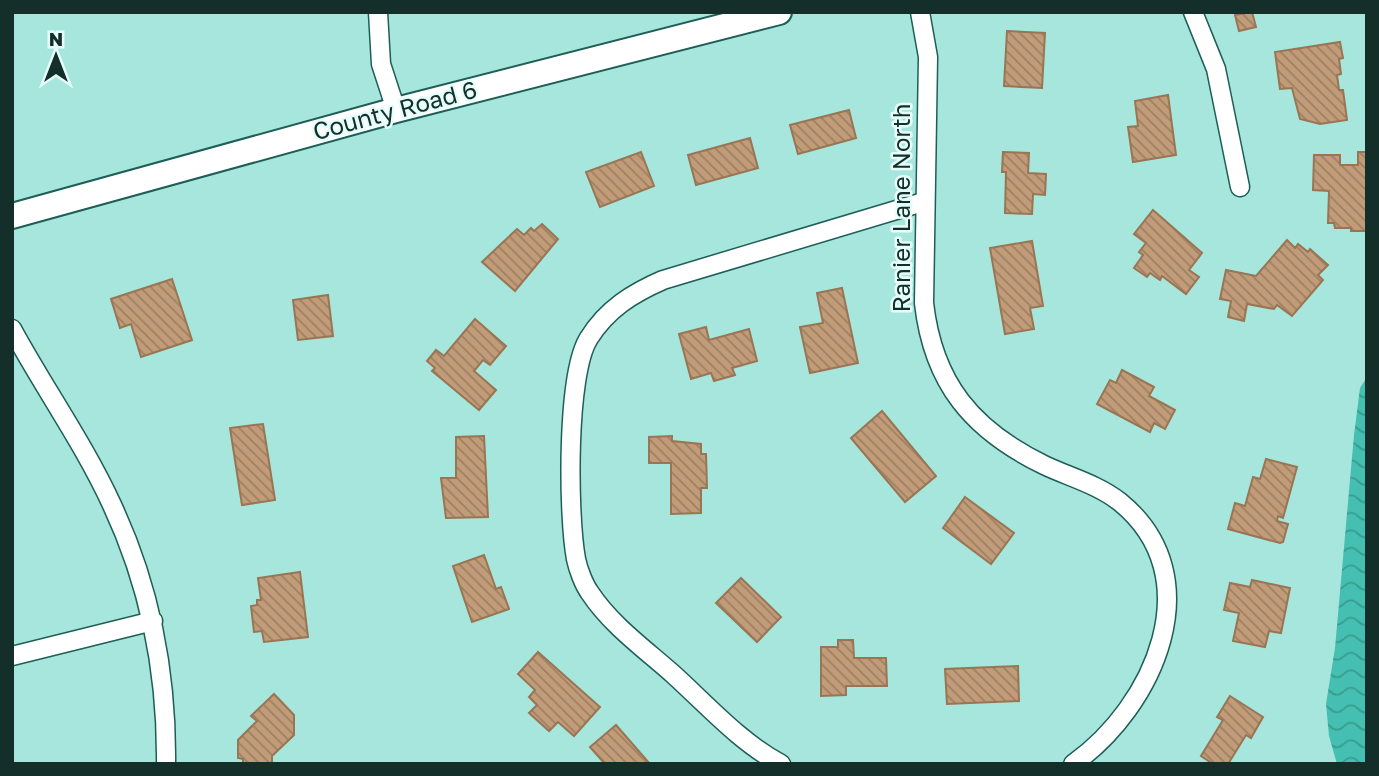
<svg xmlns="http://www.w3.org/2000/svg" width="1379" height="776" viewBox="0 0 1379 776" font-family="'Golos Text',sans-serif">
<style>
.water{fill:url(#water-waves)}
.building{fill:url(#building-back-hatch);stroke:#997553;stroke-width:2}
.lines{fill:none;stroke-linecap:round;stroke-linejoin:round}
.street-casing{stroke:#1e5e57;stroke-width:21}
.secondary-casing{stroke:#1e5e57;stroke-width:28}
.street{stroke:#fff;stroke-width:18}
.secondary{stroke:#fff;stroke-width:24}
.labels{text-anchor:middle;stroke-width:5;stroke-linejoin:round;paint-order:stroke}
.street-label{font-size:24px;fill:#142e2a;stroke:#e6fefa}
</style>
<defs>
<pattern id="water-waves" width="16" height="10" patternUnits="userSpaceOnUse" patternTransform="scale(1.75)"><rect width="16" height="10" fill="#45bfb1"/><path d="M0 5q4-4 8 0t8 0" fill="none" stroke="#389c90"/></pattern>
<pattern id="building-back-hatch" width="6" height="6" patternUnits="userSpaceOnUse" patternTransform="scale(1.75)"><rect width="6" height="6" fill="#c29c79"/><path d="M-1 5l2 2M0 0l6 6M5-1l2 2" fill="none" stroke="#9c8063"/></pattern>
</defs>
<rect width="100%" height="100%" fill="#a6e6dc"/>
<path class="water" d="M1367,377V764H1337L1329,736L1326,704L1335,648L1354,435L1360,388Z"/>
<g class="building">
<path d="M1252,12L1256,27L1239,31L1235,15Z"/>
<path d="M1007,31L1045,33L1042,88L1004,86Z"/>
<path d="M1340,42L1343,58L1339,59L1341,74L1337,75L1339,90H1343L1347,120L1320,124L1300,119L1292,88L1280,89L1275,52Z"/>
<path d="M1168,95L1176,155L1133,162L1128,127L1138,126L1135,101Z"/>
<path d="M849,110L856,138L798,154L790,125Z"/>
<path d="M750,138L758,168L696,185L688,155Z"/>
<path d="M641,152L654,186L600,207L586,172Z"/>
<path d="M1003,152L1029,153L1028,173L1046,174L1045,195L1033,194L1032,214L1005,213L1006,172H1002Z"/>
<path d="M1358,152H1367V231H1351V228H1335L1334,223H1328L1329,191L1313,190L1314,155H1340V165H1358Z"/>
<path d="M1153,210L1202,253L1189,270L1199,277L1186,294L1162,276L1160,280L1150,273L1147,277L1134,268L1143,255L1139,252L1146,243L1134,234Z"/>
<path d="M542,224L558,239L515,291L482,262L517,229L524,235L531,228L534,231Z"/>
<path d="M1287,240L1295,248L1298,244L1308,252L1310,249L1328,265L1318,275L1323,280L1292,316L1277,305L1274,309L1247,304L1244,321L1228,317L1231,301L1220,299L1226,270L1256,276Z"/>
<path d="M1032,241L1043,306L1030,308L1034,329L1005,334L990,248Z"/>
<path d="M172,279L192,340L141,357L131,324L120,328L111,299Z"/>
<path d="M842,288L858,363L810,373L800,327L823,323L817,293Z"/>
<path d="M328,295L333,336L298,340L293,300Z"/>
<path d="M475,319L506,346L490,365L483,360L474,371L496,390L479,410L432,371L435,368L427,361L436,350L444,356Z"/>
<path d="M706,327L709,340L749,329L757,361L732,368L735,375L714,381L711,373L691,379L679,334Z"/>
<path d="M1122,370L1154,387L1149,396L1175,410L1165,429L1154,423L1150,432L1097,404L1110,380L1116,383Z"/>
<path d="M882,411L936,476L905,502L851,438Z"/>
<path d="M263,424L275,500L242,505L230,428Z"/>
<path d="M484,436L488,517L446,518L441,478H456V437Z"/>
<path d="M672,436V441L701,444V454H706L707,488H701V513L671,514V463H649V437Z"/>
<path d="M1266,459L1297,467L1283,518L1278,516L1277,521L1288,524L1283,542L1280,543L1228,529L1235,503L1245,506L1253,477L1260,479Z"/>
<path d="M965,497L1014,533L991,564L943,528Z"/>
<path d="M484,555L496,589L501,587L509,609L472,622L453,566Z"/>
<path d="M300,572L308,637L264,642L262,631L254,632L251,606L257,605V600H261L258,578Z"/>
<path d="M741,578L781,617L757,642L716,603Z"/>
<path d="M1252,580L1290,588L1281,633L1269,631L1265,647L1233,641L1239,613L1224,610L1230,583L1250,587Z"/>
<path d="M838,640H853L854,658H886L887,686H846V695L821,696V647H838Z"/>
<path d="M538,652L600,707L574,736L558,722L549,731L529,713L537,705L529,697L535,690L518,674Z"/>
<path d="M1018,666L1019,701L947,704L945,669Z"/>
<path d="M274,694L294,715V735L272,756V764H243V759L238,758V740L257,721L251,716Z"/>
<path d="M1230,696L1263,717L1251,738L1246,735L1228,764H1213L1201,756L1223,720L1217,717Z"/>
<path d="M616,725L650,764H605L590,747Z"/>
</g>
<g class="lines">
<g class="street-casing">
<g id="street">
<path d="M378,12L381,64L396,110"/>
<path d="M920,12L928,57L924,303C933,383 972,430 1044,465C1069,477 1097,484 1120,502C1212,577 1154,707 1073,764"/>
<path d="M1193,12L1216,69L1240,187"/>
<path d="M12,329C44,388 84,444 112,505C150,586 167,674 166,764"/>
<path d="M12,656L153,621"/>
<path d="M781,764C741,743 707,705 674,675C646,650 611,625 590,593C584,585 578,569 576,559C568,516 566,373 589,338C607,309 633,293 663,280L923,202"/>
</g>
</g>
<g class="secondary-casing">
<path id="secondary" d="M12,216L396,110L779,12"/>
</g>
<use href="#street" class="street"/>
<use href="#secondary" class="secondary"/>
</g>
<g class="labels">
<g class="street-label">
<text transform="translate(395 111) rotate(-15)" y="8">County Road 6</text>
<text transform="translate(902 208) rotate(-90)" y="8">Ranier Lane North</text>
</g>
</g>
<rect width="1379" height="776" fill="none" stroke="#142e2a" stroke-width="28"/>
<g transform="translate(56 56)" stroke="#e6fefa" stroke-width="5" paint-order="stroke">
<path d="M0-5L12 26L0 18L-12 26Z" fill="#142e2a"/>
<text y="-10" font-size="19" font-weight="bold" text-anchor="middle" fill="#142e2a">N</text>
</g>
</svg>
